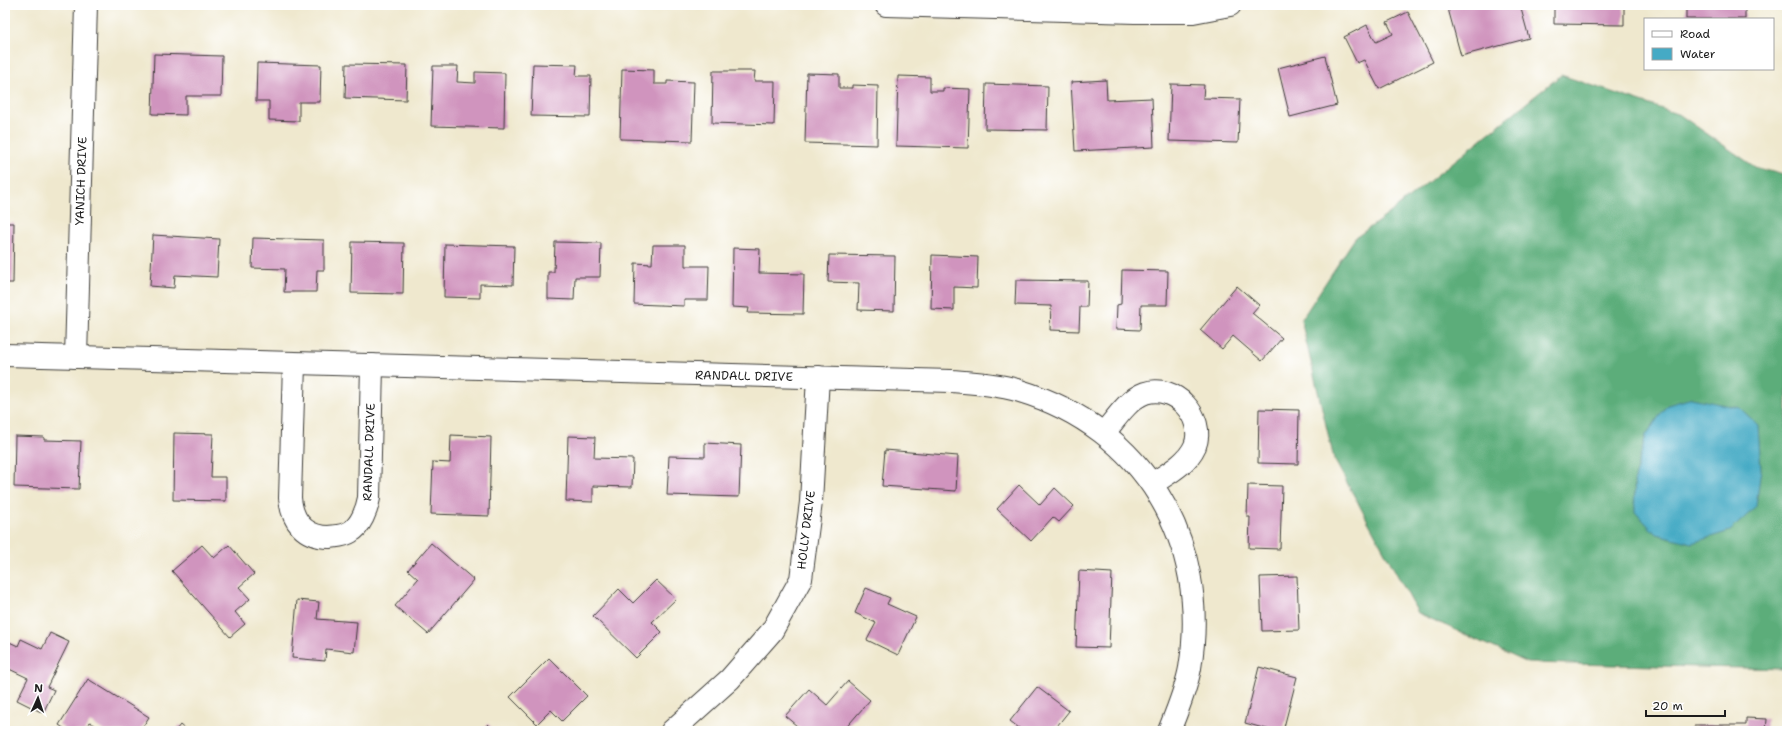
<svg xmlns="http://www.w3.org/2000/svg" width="1792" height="736" viewBox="0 0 1792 736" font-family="'Shantell Sans',sans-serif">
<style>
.forest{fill:#5cad7a;stroke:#3c644b}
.water{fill:#45aac5;stroke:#306370}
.building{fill:#d094be}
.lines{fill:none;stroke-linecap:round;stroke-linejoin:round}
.minor-casing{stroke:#3c3b37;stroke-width:24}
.minor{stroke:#fff;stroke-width:22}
.labels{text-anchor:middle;stroke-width:4;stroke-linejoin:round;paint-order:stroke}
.street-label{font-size:12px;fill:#1c1c1c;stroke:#fff}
</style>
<rect width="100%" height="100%" fill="#fff"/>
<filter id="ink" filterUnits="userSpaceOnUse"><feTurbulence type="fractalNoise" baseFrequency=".025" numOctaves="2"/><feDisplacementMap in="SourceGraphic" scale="8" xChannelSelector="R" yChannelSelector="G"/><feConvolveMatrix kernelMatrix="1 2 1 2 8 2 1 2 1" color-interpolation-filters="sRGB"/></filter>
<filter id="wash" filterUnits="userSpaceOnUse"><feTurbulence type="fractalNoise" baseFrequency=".012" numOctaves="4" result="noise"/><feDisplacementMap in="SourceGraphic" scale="16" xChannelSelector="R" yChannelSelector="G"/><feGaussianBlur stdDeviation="0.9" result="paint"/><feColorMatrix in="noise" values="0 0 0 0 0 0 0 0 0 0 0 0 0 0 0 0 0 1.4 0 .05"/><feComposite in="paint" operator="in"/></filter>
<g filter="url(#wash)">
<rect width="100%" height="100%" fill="#efe8ce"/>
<path class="forest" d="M1561,75L1680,115L1755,167L1787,176V669L1528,663L1418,613L1334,459L1301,320L1355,238L1386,216Z"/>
<path class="water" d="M1692,398L1740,408L1758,425L1761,469L1756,507L1730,531L1692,543L1656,534L1635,512L1634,479L1646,435L1667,405Z"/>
<g id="blocks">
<g class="building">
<path d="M1447,5H1520L1529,38L1461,56Z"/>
<path d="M1554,5H1624V25L1554,24Z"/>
<rect x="1686" y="5" width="59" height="14"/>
<path d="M1408,12L1433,62L1379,89L1364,60L1357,63L1344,37L1367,25L1376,42L1393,34L1387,22Z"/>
<path d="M154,54L222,56L221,96H186V115L152,114Z"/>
<path d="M1325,56L1337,105L1290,117L1278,68Z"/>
<path d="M257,63L321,65L320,102H299V121L269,120V101H256Z"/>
<path d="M346,64L407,65L406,100L345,98Z"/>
<path d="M533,64L577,65L576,76H591L590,117L531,116Z"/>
<path d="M433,66H458L457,82L475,83V72L505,73L504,128L431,126Z"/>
<path d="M622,69L654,70V84H667V81L694,82L692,141L620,139Z"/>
<path d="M713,71H755L754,81H775L774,125L712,123Z"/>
<path d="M807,73L839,74V88H852V85L878,86L877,145L805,143Z"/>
<path d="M898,76L930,77V91H943V88L970,89L968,148L896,146Z"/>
<path d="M1106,80L1107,100L1152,98L1154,147L1075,151L1071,82Z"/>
<path d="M986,84L1048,86L1047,130L985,129Z"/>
<path d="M1171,84L1204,85L1203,98L1240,99L1238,143L1169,141Z"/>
<path d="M5,223H14L13,283H5Z"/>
<path d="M153,235L219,239L217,277L175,275L174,288L150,286Z"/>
<path d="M253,238L324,240V270H317L316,292H284L285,269L252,268Z"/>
<path d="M352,242L404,243L403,294L351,293Z"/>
<path d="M555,242L601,243L600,277H575L574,300L548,299V272H554Z"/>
<path d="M445,244L514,246L513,285L480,284V298L444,297Z"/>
<path d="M653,245H685V266H709L708,300H684V306L634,304L635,263L652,264Z"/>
<path d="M733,248L760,249L759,273L804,274L803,314L748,313L749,308L732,307Z"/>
<path d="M829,255L895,256L894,311L858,310L859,283L828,282Z"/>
<path d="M932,255L978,257L977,288L954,287V310L931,309Z"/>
<path d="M1122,270L1168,271L1167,305H1141L1140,330L1116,329L1117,305L1121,304Z"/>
<path d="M1016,280L1088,281L1087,307H1080L1079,331L1050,330L1051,306L1015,305Z"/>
<path d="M1237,286L1259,305L1252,313L1282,338L1262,361L1233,336L1222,349L1200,330Z"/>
<path d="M1259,409L1299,410L1298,464L1258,463Z"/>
<path d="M174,433L213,434L211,477H226V501L173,500Z"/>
<path d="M451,435L491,437L489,516L431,514L433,462L450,463Z"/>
<path d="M15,436L44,437V440L81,441L79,489L14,487Z"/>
<path d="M568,436L595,437L594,458L633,459L632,487L593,486V502L566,501Z"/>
<path d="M705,443L741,445L739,497L667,495L669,456L705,457Z"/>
<path d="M885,450L958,456L956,491L882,486Z"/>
<path d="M1019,485L1040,505L1055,488L1074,506L1059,522L1053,517L1031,541L997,509Z"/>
<path d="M1248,485L1282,486L1280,549L1249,548L1250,517H1247Z"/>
<path d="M431,543L474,580L428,634L395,606L418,579L408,570Z"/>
<path d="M202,545L214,558L229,545L254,574L239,587L250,599L235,612L245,624L230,637L172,571Z"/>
<path d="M1079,571L1112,573L1109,648L1076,647Z"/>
<path d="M1297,576L1299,630L1262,631L1260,577Z"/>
<path d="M656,580L676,599L652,622L662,632L636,658L593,616L619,589L633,603Z"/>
<path d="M866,588L890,598L887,604L916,617L898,655L867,640L876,623L855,613Z"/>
<path d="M297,600L319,602L317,619L357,622L354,652L326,649L325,661L292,658Z"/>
<path d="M50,633L69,642L47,687L54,690L43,713L17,700L28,678L5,667V640L18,646L21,639L42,649Z"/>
<path d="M549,658L587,696L562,721L551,710L537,724L510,697Z"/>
<path d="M1259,667L1297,677L1283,731H1274L1245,723Z"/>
<path d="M88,679L149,717L140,731H104L90,722L84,731H68L59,725Z"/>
<path d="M848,681L870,700L843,731H803L785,716L809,689L827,705Z"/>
<path d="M1037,687L1069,711L1053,731H1023L1010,721Z"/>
<path d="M1746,718L1767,719L1766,731H1695V725H1746Z"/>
<path d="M488,724L495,731H481Z"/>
<path d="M180,725L187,731H175Z"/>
</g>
</g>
</g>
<g filter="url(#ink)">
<use href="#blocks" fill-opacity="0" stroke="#3c3b37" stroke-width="1"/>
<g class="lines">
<g class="minor-casing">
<g id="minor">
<path d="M886,5L1135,12H1193L1230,5"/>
<path d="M5,355L951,381C974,383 997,384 1020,391C1143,428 1211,541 1190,668C1186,690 1177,711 1169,731"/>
<path d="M76,357L86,5"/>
<path d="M294,364L290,498C292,521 304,537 329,537C336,536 344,536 350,532C361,526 367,509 369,498L372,365"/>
<path d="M1104,433C1115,420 1128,399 1145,393C1174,383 1206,417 1195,446C1187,464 1167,474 1152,484"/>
<path d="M672,731L730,679L772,631L801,579L811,502L818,377"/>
</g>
</g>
<use href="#minor" class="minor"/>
</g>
</g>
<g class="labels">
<g class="street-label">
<text transform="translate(81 181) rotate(-88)" y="4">YANICH DRIVE</text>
<text transform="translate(744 376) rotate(1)" y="4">RANDALL DRIVE</text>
<text transform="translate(369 452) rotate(-88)" y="4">RANDALL DRIVE</text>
<text transform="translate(806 530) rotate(-83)" y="4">HOLLY DRIVE</text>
</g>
</g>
<rect width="1792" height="736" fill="none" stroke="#fff" stroke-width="20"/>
<rect x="1644" y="18" width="130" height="52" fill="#ffffff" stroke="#a4a4a4"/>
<rect x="1652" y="31" width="20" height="6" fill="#ffffff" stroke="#a4a4a4"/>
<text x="1680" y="38" font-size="12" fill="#1c1c1c">Road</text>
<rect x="1652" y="48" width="20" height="12" fill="#45aac5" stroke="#a4a4a4"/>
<text x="1680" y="58" font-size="12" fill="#1c1c1c">Water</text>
<g transform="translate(38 698) rotate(3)" stroke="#ffffff" stroke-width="3" paint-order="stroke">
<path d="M0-3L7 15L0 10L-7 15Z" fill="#1c1c1c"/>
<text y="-6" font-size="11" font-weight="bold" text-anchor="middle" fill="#1c1c1c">N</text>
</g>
<path d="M1646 710v6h79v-6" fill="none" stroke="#1c1c1c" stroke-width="2"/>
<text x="1652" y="710" font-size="12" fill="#1c1c1c" stroke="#ffffff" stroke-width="3" paint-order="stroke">20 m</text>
</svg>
